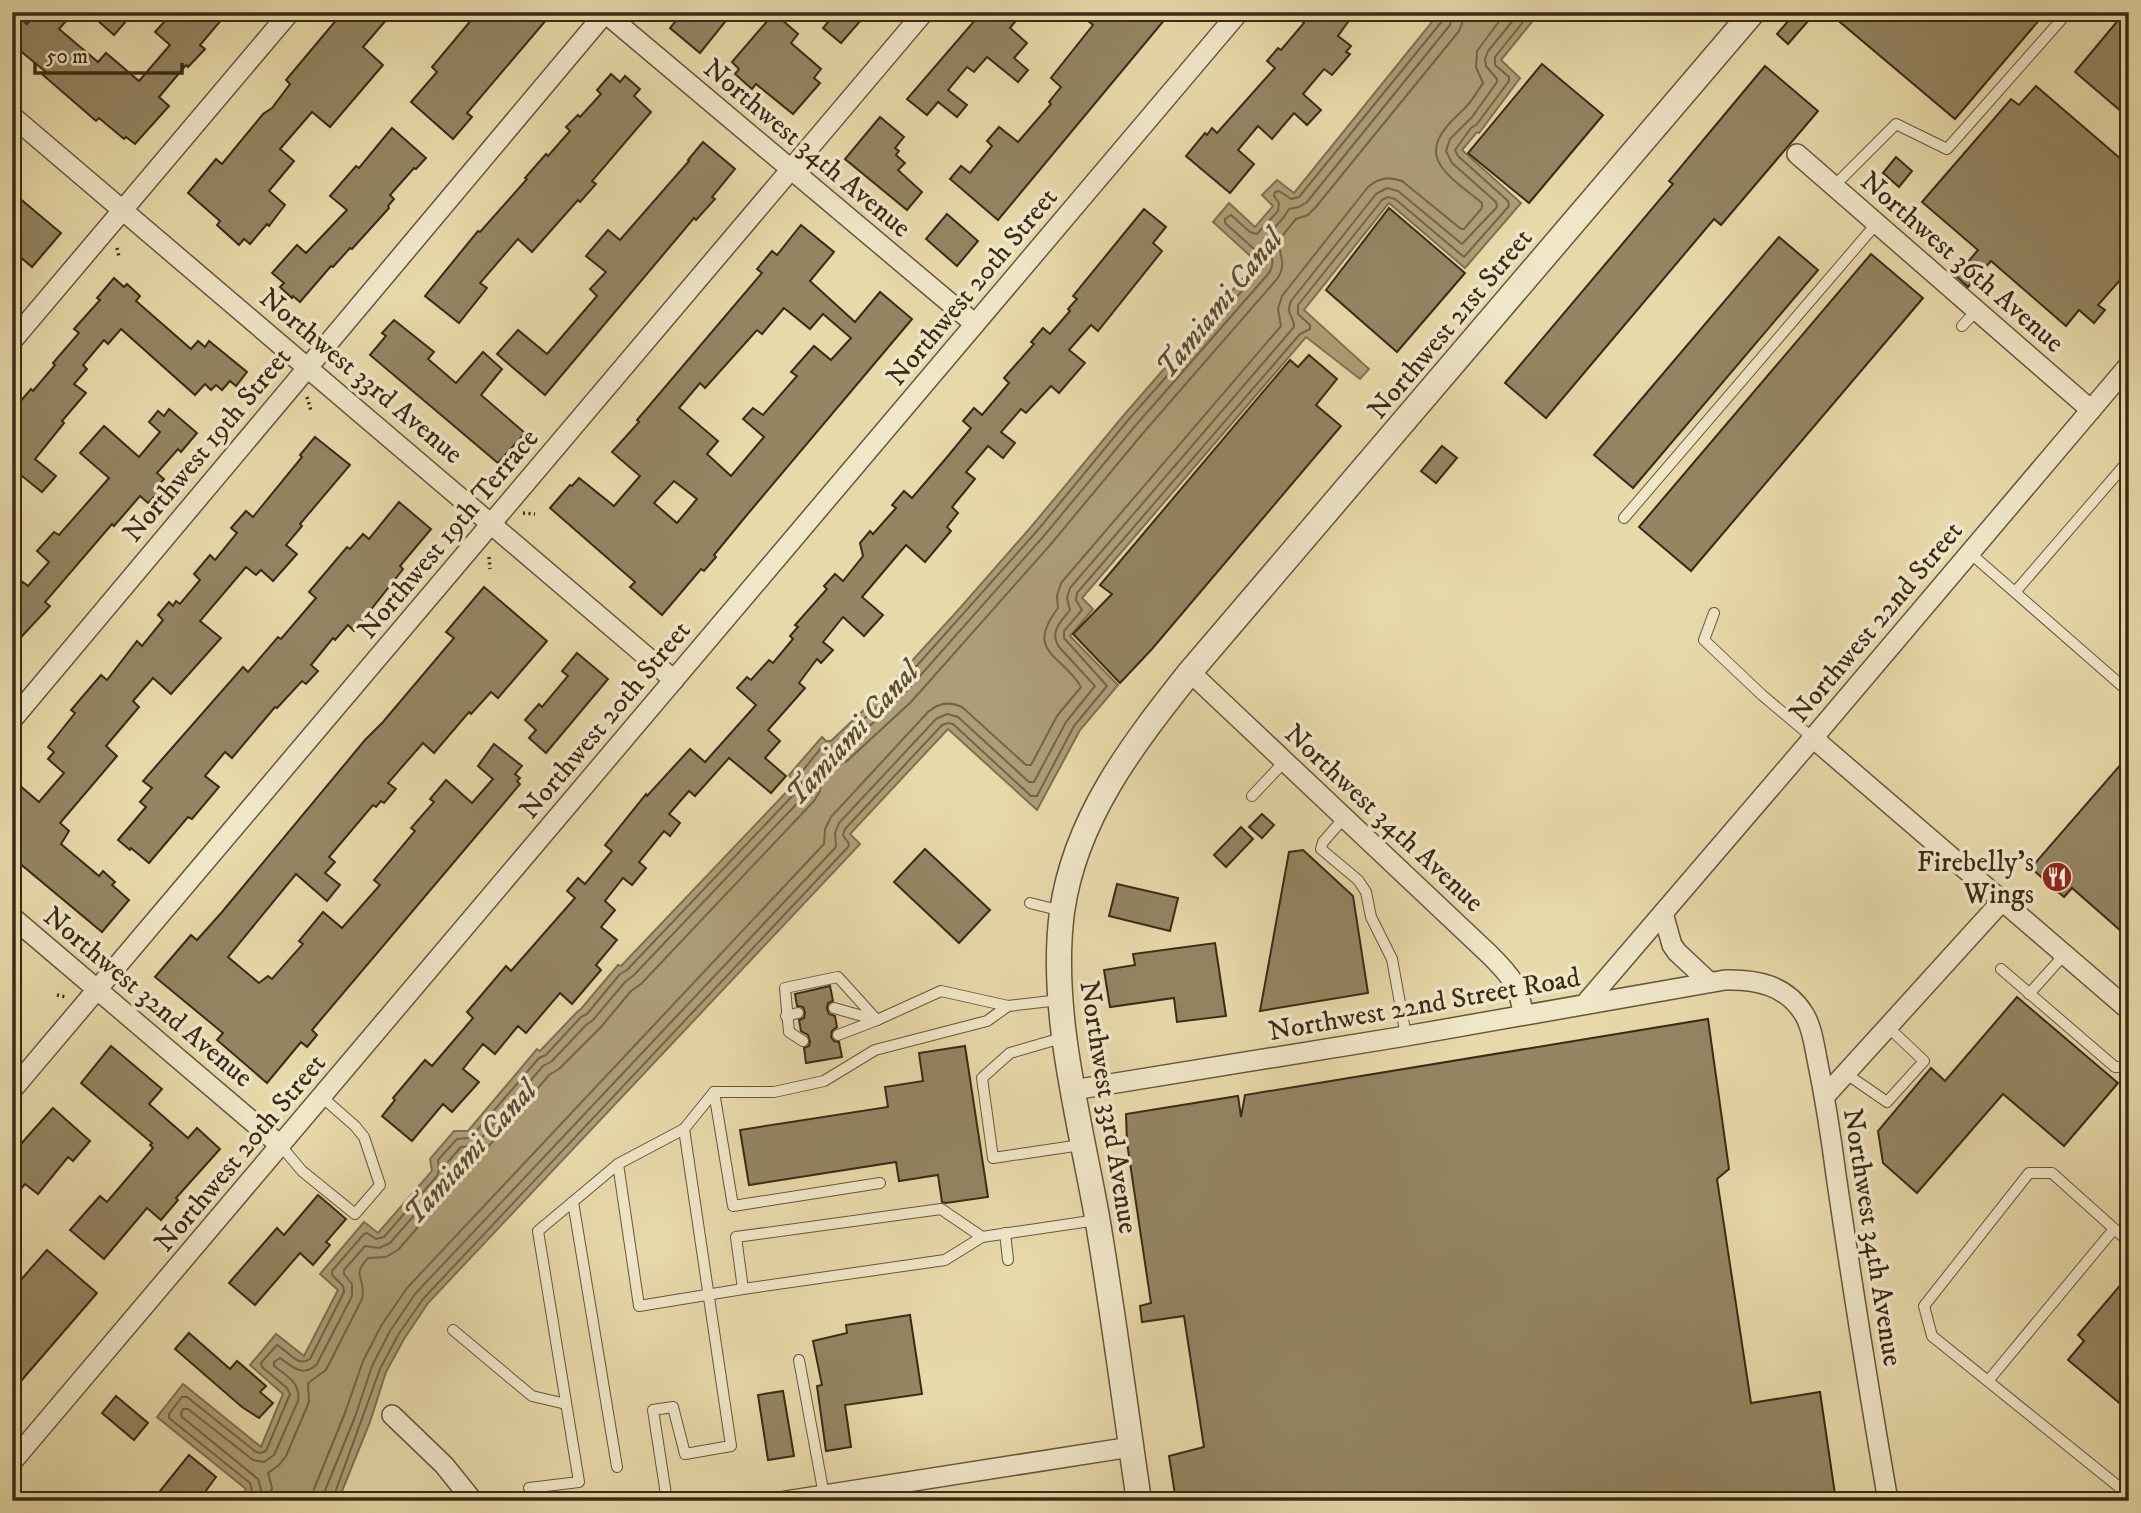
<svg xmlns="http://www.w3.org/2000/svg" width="2141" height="1513" viewBox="0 0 2141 1513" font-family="'IM FELL DW Pica',serif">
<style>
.water{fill:#ad9e78;stroke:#7f7051;stroke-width:2}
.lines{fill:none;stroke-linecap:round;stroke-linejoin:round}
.shore{stroke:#746447;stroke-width:2}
.building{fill:#948563;stroke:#3a2a16;stroke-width:2;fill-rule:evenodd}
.service-casing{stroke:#66563b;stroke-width:12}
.minor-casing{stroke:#66563b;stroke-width:22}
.tertiary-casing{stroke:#66563b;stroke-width:27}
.path{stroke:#3a2a16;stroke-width:3.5;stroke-dasharray:2 3.5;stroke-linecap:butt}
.service{stroke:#f0e6c8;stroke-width:10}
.minor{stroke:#f0e6c8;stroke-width:19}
.tertiary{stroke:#f0e6c8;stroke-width:24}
.labels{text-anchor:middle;stroke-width:7;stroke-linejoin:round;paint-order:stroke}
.street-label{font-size:28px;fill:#3a2a16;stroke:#f0e6c8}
.poi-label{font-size:28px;fill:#3a2a16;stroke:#f0e6c8;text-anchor:end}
.water-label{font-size:30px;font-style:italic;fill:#5c4d33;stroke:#f0e6c8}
</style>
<rect width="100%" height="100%" fill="#e8d9aa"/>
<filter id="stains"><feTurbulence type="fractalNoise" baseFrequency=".00286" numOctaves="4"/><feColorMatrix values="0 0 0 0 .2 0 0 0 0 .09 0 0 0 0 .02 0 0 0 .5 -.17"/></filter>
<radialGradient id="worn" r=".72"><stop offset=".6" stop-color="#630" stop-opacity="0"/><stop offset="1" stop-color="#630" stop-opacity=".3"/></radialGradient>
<path class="water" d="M1440,12H1540L1501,60L1520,78L1479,133L1477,132L1462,150L1521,203L1465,268L1389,203L1304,310L1369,369L1360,379L1306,337L1082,598L1093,609L1070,636L1118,685L1080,730L1037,810L948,729L850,834L860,844L428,1303L404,1339L386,1372L370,1422L338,1501H238L246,1489L157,1417L183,1384L261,1447L283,1394L250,1365L276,1334L304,1356L338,1290L320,1274L364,1222L378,1233L432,1171L430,1159L454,1131H468L537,1049L540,1051L578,1011L581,1009L618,965L621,966L795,783L789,775L822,737L826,741H831L891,684L960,608L1031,527L1124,415L1257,262L1213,222L1229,203L1255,227L1273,206L1262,195L1277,180L1294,193Z"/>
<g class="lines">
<g class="shore">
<path d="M246,1501L252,1491L250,1483L169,1418V1414L182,1397H187L256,1452L261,1453L266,1451L290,1394L287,1388L262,1367L261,1363L277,1345C288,1351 298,1368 310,1359L344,1292L343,1286L332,1275V1271L364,1234L367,1233L376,1239L384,1237L437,1176L439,1170L438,1160L457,1139L469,1138L473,1135L539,1058L546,1055L581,1017L587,1014L620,974L627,970L800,788L802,783L800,774L821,748L835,746L896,689L1037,531L1129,419L1263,267L1264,262L1262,256L1225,223V219L1231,215L1250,232L1257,234L1278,211L1279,203L1274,196L1275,192L1279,191L1291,199L1299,197L1443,20L1445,12"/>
<path d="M257,1501L261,1490L258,1479L182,1417L181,1413L183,1409H188L253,1460L264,1462L274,1455L298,1401C301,1383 287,1376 274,1366V1362L280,1358C293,1367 303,1378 317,1364L352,1296V1284L344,1274V1270L365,1246L379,1248L390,1243L444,1181L448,1174L447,1163L461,1147L473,1146L479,1141L543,1066L552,1061L586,1025L593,1020L625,982L633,976L806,794L810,787V775L825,758L835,756L842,752L903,695L1043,537L1136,425L1269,273C1276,261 1272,253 1263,245V241L1284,217L1289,209L1299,207L1307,202L1450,25L1453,12"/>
<path d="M269,1501L272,1488L268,1473L279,1465L286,1456L309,1402L308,1383L326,1370L362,1299C367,1276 350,1278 368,1258L386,1257L398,1250L452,1188C457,1180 456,1174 459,1166C463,1155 479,1155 487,1148L549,1075L559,1069L601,1027L631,991L641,984L814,801L820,791L821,778L829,769L847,761L911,702L1051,544L1144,432L1277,279C1287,265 1280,256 1278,241L1296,219L1308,215L1315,208L1459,31L1463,21L1464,12"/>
<path d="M313,1501L314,1489L345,1413L363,1361L381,1326L407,1288L824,844L825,829L831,817L928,712C938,703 949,701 962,707L1026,765H1031L1057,716L1081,687C1062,654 1024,653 1058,608L1057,596L1061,583L1281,326L1278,309L1282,296L1368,187C1378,178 1389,176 1402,181L1461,229H1464L1482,208V203C1469,192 1450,180 1441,166C1426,144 1448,124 1463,110C1471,103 1477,92 1483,83L1476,67L1477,51L1506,12"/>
<path d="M323,1501L324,1493L355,1417L372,1366L390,1331L415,1294L836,847L835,833L839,823L936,719L947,714L958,717L1029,782H1034L1066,722L1095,686L1059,647C1049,631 1061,622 1070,610L1067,598L1070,588L1294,327C1295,317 1285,315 1291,301L1376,194L1387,188L1398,191L1462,244L1497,207L1496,202L1452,163L1446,151L1450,139L1472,117L1497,82V79L1486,66L1485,59L1488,51L1520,12"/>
<path d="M332,1501L380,1369L398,1335L423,1299L848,847L849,844L843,835L845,829L942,725L948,723L953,724L1031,796H1037L1074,726L1107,686L1064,638V631L1082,610L1076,600L1077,593L1300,334L1310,329V325L1298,314V305L1382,200L1388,197L1395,199L1464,257L1509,206L1508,201L1458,156L1455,150L1471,128L1477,124L1509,81V77L1495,65V57L1531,12"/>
</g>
</g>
<g class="building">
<path d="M12,12L27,24L37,12H74L59,29L98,62L106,53L139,81L170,45L155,32L173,12H228L200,45L205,49L188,67L186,65L159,97L169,106L135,144L126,137L124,139L99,118L96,121L43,75L46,72L12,44Z"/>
<path d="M88,12H134L114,35Z"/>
<path d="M343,12H393L363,47L383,65L330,127L312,112L280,149L294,161L269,191L285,205L269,226L267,224L250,244L244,239L239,245L217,225L220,221L188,193L216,159L222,164L263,114L272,108L290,84L286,80Z"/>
<path d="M478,12H553L467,113L472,117L453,139L411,102L437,72L432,67Z"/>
<path d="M683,12H733L700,53L670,28Z"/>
<path d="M836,12H853L862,19L841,43L823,28Z"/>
<path d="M982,12H1023L1010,28L1027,43L1014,58L1028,70L1018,82L987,57L974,72L967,67L948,90L967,105L957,117L938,102L927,115L907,99Z"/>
<path d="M1077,12H1171L998,220L950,179L961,166L970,173L992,146L987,141L999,127L1018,142L1051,104L1049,102L1061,87L1051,78L1093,25Z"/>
<path d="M1308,12H1355L1338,36L1351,46L1346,52L1350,54L1332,75L1324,69L1303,94L1321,110L1307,125L1294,113L1272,139L1258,126L1238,150L1254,164L1230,193L1186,156L1205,133L1207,135L1212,128L1217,133L1275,68L1267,61L1278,48L1281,50L1304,23L1301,20Z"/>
<path d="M1796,12H1816L1788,44L1777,34Z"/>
<path d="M1828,12H2046L1955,119Z"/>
<path d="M2125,12H2129V118L2075,72Z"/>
<path d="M774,13L798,34L791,43L821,69L814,78L820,83L793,114L756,84L752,89L735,74L739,69L732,62Z"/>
<path d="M1542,64L1603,115L1529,203L1468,153Z"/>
<path d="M1765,66L1818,111L1721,225L1714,219L1546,418L1505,383L1673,184L1669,181Z"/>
<path d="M611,74L620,82L625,76L640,89L634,96L651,112L592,181L596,184L580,202L578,200L532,252L518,239L480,283L487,288L459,323L425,296L478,231L480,232L527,179L525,178L546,154L548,156L570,131L566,127L578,115L580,117L601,94L597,90Z"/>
<path d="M2036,86L2129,166V253L2120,263L2129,270L2098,305L2105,310L2094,323L2079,310L2066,326L1991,261L1968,287L1956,276L1978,250L1922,202L2011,99L2019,105Z"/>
<path d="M880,117L904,137L895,148L899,151L896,155L905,163L898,170L922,192L907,210L845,159Z"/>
<path d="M392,128L426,158L416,169L414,168L390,195L394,199L388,206L389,208L352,249L350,248L333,267L331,266L300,302L293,296L292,298L280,287L284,283L272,273L297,245L306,253L347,210L330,196L356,166L359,168Z"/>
<path d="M703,142L735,169L712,197L715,199L696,220L694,218L545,395L497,354L518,330L547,354L597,296L590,289L606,272L586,256L608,230L620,240L689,161L688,160Z"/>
<path d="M1896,157L1912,171L1899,187L1883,173Z"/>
<path d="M12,192L61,233L32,267L12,250Z"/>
<path d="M1389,208L1465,273L1397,352L1326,290Z"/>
<path d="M1144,209L1166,227L1153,243L1162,251L1098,331L1091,325L1069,350L1085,363L1059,393L1051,386L1026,413L1021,409L1001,432L1015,443L1003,458L988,446L966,472L975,479L952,507L958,513L947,527L951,531L925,562L906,545L862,597L883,615L864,636L843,617L823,642L833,650L821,663L817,659L799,683L805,688L768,730L780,741L765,758L786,776L771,793L729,758L695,796L689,791L669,814L680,823L670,836L664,831L639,862L646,868L632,885L623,878L605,901L615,910L601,927L617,940L596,965L601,970L572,1004L560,993L526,1033L518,1026L495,1054L483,1044L463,1069L479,1082L452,1112L443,1104L412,1141L382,1116L395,1100L393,1098L425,1060L432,1066L473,1018L467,1012L506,966L511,971L575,898L567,891L578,878L585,884L612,851L605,845L646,794L647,796L690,749L705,762L756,705L737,688L747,677L751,680L769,660L773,663L793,639L790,636L798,627L795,625L827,589L824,586L835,574L843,581L863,556L860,543L870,531L873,534L896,508L892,505L904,491L912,498L948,456L971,428L963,421L974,408L982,415L1009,383L1004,378L1034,344L1031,342L1043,328L1050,334L1070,311L1068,309L1077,299L1073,296Z"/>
<path d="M947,214L978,241L957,266L926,239Z"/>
<path d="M801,225L834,252L810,281L855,322L880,292L912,319L746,516L714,555L716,557L704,571L701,569L662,615L630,587L635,582L550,508L570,485L572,486L579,478L614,506L640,476L612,452L639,422L637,420L762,273L757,269L772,251L777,255ZM784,308L810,329L823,314L851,338L831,360L814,346L791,372L797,376L763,415L753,408L743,419L764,437L731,476L707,454L718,441L679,408L700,383L705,388L757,330L762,334ZM674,481L697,499L677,523L654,503Z"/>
<path d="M1779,237L1818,270L1633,488L1594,455Z"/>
<path d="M1871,254L1923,298L1691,571L1639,527Z"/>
<path d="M114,278L124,287L127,284L140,296L136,301L191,349L198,341L205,347L209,341L247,372L236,386L230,381L222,390L216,385L211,390L205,384L195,395L121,329L108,344L104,340L83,365L87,369L74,384L86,393L62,421L64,423L35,459L56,476L42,492L22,476L12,487V411L31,389L33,391L55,365L53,363L79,333L74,329L100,300L97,298Z"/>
<path d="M394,320L434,352L428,359L456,383L483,352L502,369L481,395L525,433L498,463L370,355L386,336L382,333Z"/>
<path d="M1309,355L1337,379L1316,405L1341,426L1152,649L1120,683L1073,634L1112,594L1100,585L1290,360L1298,367Z"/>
<path d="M169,409L197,433L181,452L178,449L157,473L164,479L156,488L160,491L148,503L140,496L114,526L112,524L45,602L50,606L12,647V594L23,582L28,586L49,562L37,551L54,532L59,535L109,478L80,453L104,426L139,457L160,432L149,422L158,411L164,416Z"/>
<path d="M315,437L350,465L300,524L302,526L286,545L297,554L273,581L261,570L256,575L246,567L200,621L221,638L171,694L153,678L133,701L139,707L106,746L117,756L60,823L69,831L61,844L99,876L103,871L115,882L112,885L129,900L102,932L12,857V779L39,802L64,773L48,759L54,752L48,747L75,713L71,710L101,675L107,680L137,641L142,646L163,620L158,615L169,602L173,606L176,601L180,604L200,580L194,574L210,555L215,560L237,533L231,528L246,511L253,517L302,457L300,455Z"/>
<path d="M1442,446L1457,458L1436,483L1421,471Z"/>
<path d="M399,502L431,529L400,566L403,569L354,631L348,625L335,640L333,638L311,665L318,671L306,684L302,681L277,708L275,707L232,758L225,752L205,776L219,787L192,819L188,817L149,863L131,848L130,850L118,840L146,807L140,802L152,788L143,781L243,667L248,672L278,637L281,639L316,598L309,592L347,547L350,549L363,534L369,539Z"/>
<path d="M484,587L547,641L498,698L491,692L471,714L469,712L434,753L423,743L388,783L396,789L384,803L381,801L376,807L373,805L329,857L335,862L325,873L340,885L327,901L296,874L228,957L259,983L268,976L272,979L303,944L299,941L323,912L342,928L380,885L374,880L415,831L411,828L434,802L430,799L446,780L472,803L493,779L478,766L494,744L522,766L515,774L520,778L517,781L520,784L312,1030L317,1035L307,1047L301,1042L267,1083L217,1040L223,1033L155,977L191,935L197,940L222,912L365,740L383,722L454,638L446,632Z"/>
<path d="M577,653L608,679L546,753L529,738L536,730L525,720L539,704L542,707L568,676L562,671Z"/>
<path d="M2129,755V938L2072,888L2064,897L2031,868Z"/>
<path d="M1262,814L1274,825L1262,838L1249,827Z"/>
<path d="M1241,827L1253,839L1226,867L1214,855Z"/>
<path d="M925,849L990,910L959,943L894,882Z"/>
<path d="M1303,850L1353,896L1368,993L1260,1011L1289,852Z"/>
<path d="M1117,884L1178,898L1170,931L1109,916Z"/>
<path d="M1215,943L1226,1016L1177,1022L1174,998L1110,1007L1104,970L1135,965L1133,954Z"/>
<path d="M830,986L833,1001L828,1003L827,1009L829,1014L835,1016L837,1027L832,1031L831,1037L834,1041L839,1042L842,1057L806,1063L804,1048L809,1046L810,1041L808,1035L801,1031L799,1020L804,1018L805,1012L803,1007L797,1006L795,994Z"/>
<path d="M2017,997L2118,1083L2064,1146L2003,1094L1917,1193L1883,1163L1878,1131L1931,1068L1945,1081Z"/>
<path d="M1708,1019L1729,1169L1717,1179L1751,1403L1820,1392L1836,1501H1176L1169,1456L1204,1447L1184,1316L1142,1322L1140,1306L1151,1303L1127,1143L1126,1114L1238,1096L1241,1117L1245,1095Z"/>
<path d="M111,1046L162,1089L149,1104L188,1138L197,1128L220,1149L176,1198L178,1200L161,1220L147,1208L104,1259L70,1230L100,1196L107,1202L153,1148L150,1145L152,1143L81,1083Z"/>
<path d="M965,1046L988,1197L946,1203L942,1202L938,1175L899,1181L896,1162L749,1185L740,1130L888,1107L885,1087L923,1081L919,1053Z"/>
<path d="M53,1108L90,1141L73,1161L68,1157L38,1194L25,1184L12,1199V1154Z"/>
<path d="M318,1195L346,1219L326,1242L330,1245L313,1265L300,1253L255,1305L229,1283L277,1228L284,1235Z"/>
<path d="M47,1250L97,1293L21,1381L12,1373V1290Z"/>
<path d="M2129,1275V1411L2068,1360L2084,1341L2078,1335Z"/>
<path d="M910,1315L922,1394L845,1405L851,1447L826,1451L817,1386L822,1385L813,1341L847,1333L846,1325Z"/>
<path d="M189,1333L230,1369L237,1361L266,1386L260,1392L273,1403L259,1418L242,1407L175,1349Z"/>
<path d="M783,1391L794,1456L768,1460L758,1395Z"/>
<path d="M116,1396L148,1423L134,1440L102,1413Z"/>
<path d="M189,1455L216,1477L205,1492L215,1501H152Z"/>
</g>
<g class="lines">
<g class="service-casing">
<g id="service">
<path d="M1834,186L1896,124L1947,149L2068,12"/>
<path d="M1962,326L1977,310"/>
<path d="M1624,518L1877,223"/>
<path d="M1970,553L2129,692"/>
<path d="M2016,591L2129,460"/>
<path d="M1714,613L1704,640L1762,695L1813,738"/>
<path d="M1252,796L1285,761"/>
<path d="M1344,818L1323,842L1321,849L1358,880L1366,892L1371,917L1392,959L1406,1036"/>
<path d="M1030,903L1062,911"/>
<path d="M2001,969L2115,1067H2124L2129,1062"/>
<path d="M2029,994L2064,955"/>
<path d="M834,1008L877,1020"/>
<path d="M786,1016L798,1013"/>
<path d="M838,1035L877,1020L941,991L1008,1006L1060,1000"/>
<path d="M1065,1037L1010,1053L982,1078L993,1158L1081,1145"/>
<path d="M803,1041L789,1032L785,988L838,977L877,1020"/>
<path d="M1845,1073L1887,1102L1924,1061L1888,1027"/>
<path d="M714,1092H774L824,1081L875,1050L987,1021L1008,1006"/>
<path d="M714,1092L733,1206L880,1183"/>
<path d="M281,1146L302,1171L355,1214L380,1185L364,1137L355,1126L322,1097"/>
<path d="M618,1164L639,1306L743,1289L945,1260L982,1237L1097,1220"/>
<path d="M573,1202L617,1467"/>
<path d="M1005,1233L1008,1260"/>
<path d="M2129,1242L2052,1173H2029L1924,1306L1932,1336L2129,1495"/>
<path d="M743,1289L736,1237L941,1209L982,1237"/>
<path d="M453,1330L532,1396L566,1404"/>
<path d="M799,1360L824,1495"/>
<path d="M1988,1381L2114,1229"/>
<path d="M529,1488L579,1482L538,1231L618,1164L684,1129L714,1092"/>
<path d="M667,1501L653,1410L673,1407L685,1454L731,1446L684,1129"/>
</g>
</g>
<g class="minor-casing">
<g id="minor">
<path d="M604,12L975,324"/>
<path d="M12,116L674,680"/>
<path d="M1797,154L2091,410"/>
<path d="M12,341L290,12"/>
<path d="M1190,672L1490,955C1510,975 1520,986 1523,1015"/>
<path d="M12,720L606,12"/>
<path d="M1813,738L2129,1010"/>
<path d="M1663,913L1672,945L1677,952L1709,982"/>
<path d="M12,917L281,1146"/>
<path d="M1585,1004L1813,738L2129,365"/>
<path d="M12,1090L924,12"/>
<path d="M1073,1090L1406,1036L1725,980C1756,979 1786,985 1804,1014C1812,1027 1814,1044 1817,1059C1825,1098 1831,1136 1836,1175C1852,1284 1869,1392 1888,1501"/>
<path d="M1825,1096L2002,901"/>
<path d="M392,1415L444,1465L473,1501"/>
<path d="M12,1462L1239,12"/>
<path d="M786,1501L1131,1447"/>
</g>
</g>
<g class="tertiary-casing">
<path id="tertiary" d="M1139,1501C1125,1406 1113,1311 1097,1217C1080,1121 1049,1010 1062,912C1075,818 1133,744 1190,672L1753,12"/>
</g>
<g class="path">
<path d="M568,14L578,15"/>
<path d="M789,131L791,141"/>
<path d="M117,248L119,257"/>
<path d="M306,338L308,323"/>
<path d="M337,363L352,362"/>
<path d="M263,374L278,371"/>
<path d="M307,397L311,411"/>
<path d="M494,479L497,490"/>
<path d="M523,513L535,514"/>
<path d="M448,533L459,532"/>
<path d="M489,557L490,569"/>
<path d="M98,947L101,957"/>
<path d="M127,981L139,982"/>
<path d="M57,995L66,997"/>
</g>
<use href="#service" class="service"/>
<use href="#minor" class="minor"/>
<use href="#tertiary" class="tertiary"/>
</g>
<defs>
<g id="restaurant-disc" transform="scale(1.575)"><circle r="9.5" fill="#8f2418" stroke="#f0e6c8"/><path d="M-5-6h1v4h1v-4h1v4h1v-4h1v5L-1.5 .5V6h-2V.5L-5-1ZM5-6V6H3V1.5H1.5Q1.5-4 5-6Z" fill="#fff"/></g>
</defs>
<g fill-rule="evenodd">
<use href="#restaurant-disc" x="2057" y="877"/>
</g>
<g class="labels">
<g class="street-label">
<text transform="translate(808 147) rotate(40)" y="10">Northwest 34th Avenue</text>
<text transform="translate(1963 261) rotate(41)" y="10">Northwest 36th Avenue</text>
<text transform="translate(971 286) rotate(-50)" y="10">Northwest 20th Street</text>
<text transform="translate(1449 323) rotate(-50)" y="10">Northwest 21st Street</text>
<text transform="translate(362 375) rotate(40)" y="10">Northwest 33rd Avenue</text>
<text transform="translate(206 444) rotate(-50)" y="10">Northwest 19th Street</text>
<text transform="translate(447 533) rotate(-50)" y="10">Northwest 19th Terrace</text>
<text transform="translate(1875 621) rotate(-50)" y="10">Northwest 22nd Street</text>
<text transform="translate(604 719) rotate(-50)" y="10">Northwest 20th Street</text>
<text transform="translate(1385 817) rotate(43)" y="10">Northwest 34th Avenue</text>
<text transform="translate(149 996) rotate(40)" y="10">Northwest 32nd Avenue</text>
<text transform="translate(1424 1003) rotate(-10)" y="10">Northwest 22nd Street Road</text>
<text transform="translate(1110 1107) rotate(81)" y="10">Northwest 33rd Avenue</text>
<text transform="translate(239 1152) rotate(-50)" y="10">Northwest 20th Street</text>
<text transform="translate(1874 1237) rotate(81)" y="10">Northwest 34th Avenue</text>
</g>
<g class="poi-label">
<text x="2034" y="871">Firebelly’s<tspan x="2034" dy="32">Wings</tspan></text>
</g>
<g class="water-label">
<text transform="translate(1219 303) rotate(-51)" y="10">Tamiami Canal</text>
<text transform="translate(852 733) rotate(-48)" y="10">Tamiami Canal</text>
<text transform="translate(470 1152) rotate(-48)" y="10">Tamiami Canal</text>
</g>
</g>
<rect width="2141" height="1513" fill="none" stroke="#e8d9aa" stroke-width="42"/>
<rect x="14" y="14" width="2113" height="1485" fill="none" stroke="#3a2a16" stroke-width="3.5"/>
<rect x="21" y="21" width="2099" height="1471" fill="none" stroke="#3a2a16" stroke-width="2"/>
<path d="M35 63v10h147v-10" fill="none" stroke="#3a2a16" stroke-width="3.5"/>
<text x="46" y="63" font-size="21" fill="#3a2a16" stroke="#f0e6c8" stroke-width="5" paint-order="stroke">50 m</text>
<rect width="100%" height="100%" filter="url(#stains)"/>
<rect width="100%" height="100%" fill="url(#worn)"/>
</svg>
